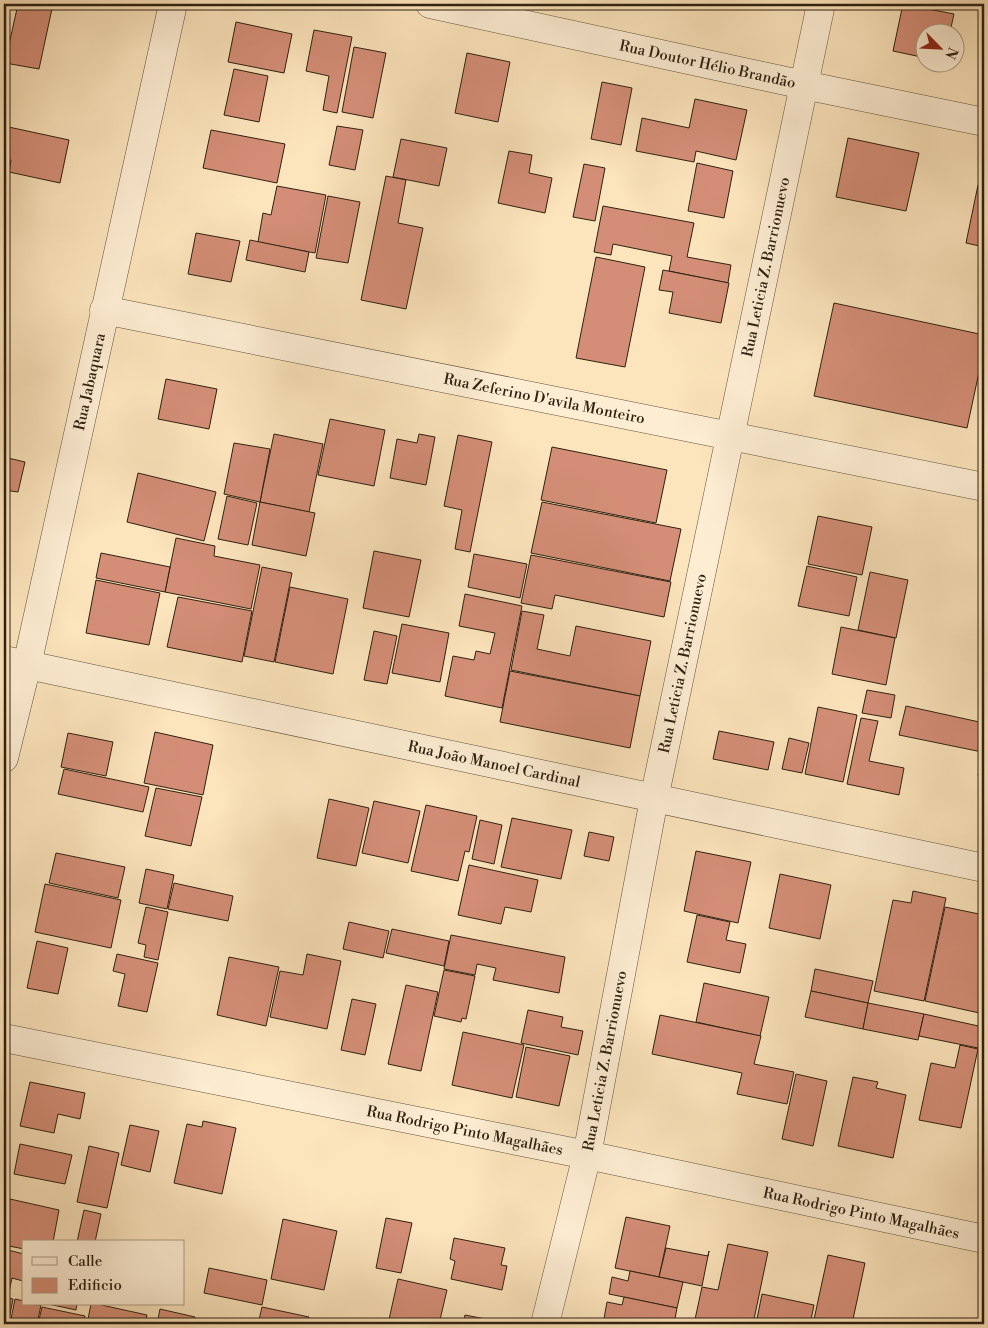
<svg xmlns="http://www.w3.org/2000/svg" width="988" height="1328" viewBox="0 0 988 1328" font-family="'Libre Bodoni',serif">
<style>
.building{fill:#d48e77;stroke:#2e2111}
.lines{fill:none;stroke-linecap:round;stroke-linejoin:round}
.street-casing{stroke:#62523c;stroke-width:29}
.street{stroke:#fdedd3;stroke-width:28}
.labels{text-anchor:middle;stroke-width:4;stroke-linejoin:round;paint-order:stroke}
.street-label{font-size:15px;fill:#2e2111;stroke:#fdedd3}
</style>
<rect width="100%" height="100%" fill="#fce4bc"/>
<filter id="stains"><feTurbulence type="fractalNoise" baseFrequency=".004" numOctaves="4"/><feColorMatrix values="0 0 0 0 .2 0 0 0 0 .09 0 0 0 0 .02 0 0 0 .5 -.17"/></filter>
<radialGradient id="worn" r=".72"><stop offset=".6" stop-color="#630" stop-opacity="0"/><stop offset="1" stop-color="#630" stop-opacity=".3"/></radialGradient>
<g class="building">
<path d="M18,4H53L39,69L5,63Z"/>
<path d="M903,4L954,14L950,32H926V58L893,51Z"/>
<path d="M236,22L292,34L284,73L228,62Z"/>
<path d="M314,30L352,37L337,113L323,110L329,76L306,71Z"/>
<path d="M354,47L386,53L373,118L342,112Z"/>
<path d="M467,53L510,62L498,122L455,113Z"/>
<path d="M234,69L268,76L259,122L224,115Z"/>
<path d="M602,82L632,88L621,145L591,139Z"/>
<path d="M695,99L747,110L736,160L696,151L694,162L636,151L642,118L689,128Z"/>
<path d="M4,126L69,140L60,183L9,172L11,160L4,159Z"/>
<path d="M337,126L363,130L355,170L329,165Z"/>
<path d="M211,130L285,144L277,183L203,168Z"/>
<path d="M848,138L919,153L906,211L836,197Z"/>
<path d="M401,139L447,148L439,186L393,177Z"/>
<path d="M509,151L532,155L529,173L552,178L545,213L498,203Z"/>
<path d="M697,163L733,171L724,218L688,211Z"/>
<path d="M584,164L605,168L595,221L573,217Z"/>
<path d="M386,176L406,180L398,223L423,228L406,309L361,300Z"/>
<path d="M978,185L984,186V247L966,243Z"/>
<path d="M277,186L326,195L315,253L258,242L263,213L271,215Z"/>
<path d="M328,196L360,202L348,263L316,258Z"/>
<path d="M603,206L694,223L687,257L731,265L728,283L669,271L672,256L613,244L611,255L594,252Z"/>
<path d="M196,233L240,241L231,282L188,274Z"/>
<path d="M250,240L309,252L305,272L246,260Z"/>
<path d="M596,257L645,267L625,367L576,358Z"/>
<path d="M663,270L729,283L721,323L669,313L673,292L659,290Z"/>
<path d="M834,303L984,335V349L967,428L814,396Z"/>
<path d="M166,379L217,389L209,429L158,419Z"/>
<path d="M330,419L385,430L374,486L318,475Z"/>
<path d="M274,434L323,444L309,512L260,502Z"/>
<path d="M419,434L435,437L426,485L390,478L397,439L417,443Z"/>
<path d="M458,435L492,442L470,552L455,549L462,510L444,506Z"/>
<path d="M234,443L270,449L260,502L224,494Z"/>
<path d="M552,447L667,470L656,523L541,500Z"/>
<path d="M4,457L25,462L18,492L4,490Z"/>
<path d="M138,473L216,492L204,541L127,522Z"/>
<path d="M227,496L257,503L248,545L218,539Z"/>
<path d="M260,502L315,513L306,556L252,545Z"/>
<path d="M542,502L681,529L670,581L531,553Z"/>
<path d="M818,516L872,527L862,575L808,564Z"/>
<path d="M176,538L215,546L214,556L260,565L251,609L165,592Z"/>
<path d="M374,551L421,560L409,617L363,608Z"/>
<path d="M101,553L170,567L165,592L96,578Z"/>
<path d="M474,554L527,564L520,598L468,587Z"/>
<path d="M531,555L671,582L664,617L555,595L552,609L521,603Z"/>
<path d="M807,566L857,577L849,616L798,606Z"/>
<path d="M262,567L292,573L274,662L244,656Z"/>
<path d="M870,572L908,580L896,638L858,630Z"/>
<path d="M96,580L160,593L149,645L86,633Z"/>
<path d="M290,587L348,599L333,674L275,662Z"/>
<path d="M465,594L522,606L502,708L445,696L453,656L474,660L476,651L490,654L495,633L459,626Z"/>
<path d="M178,597L252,611L242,662L167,647Z"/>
<path d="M522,611L544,615L537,649L570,656L576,626L651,641L640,696L511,670Z"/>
<path d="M402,624L449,633L440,682L392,673Z"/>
<path d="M841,627L895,638L886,685L832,674Z"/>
<path d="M374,631L397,636L387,684L364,680Z"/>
<path d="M510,671L640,696L630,748L500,722Z"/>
<path d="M867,690L895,695L891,718L862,713Z"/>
<path d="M906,706L984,723V741L982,752L899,735Z"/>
<path d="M818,707L857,715L843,782L805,774Z"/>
<path d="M861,718L878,721L869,761L904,768L899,795L847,784Z"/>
<path d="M719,731L774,742L768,770L713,759Z"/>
<path d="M155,732L213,745L203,795L144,783Z"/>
<path d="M68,733L113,742L106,776L61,767Z"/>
<path d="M789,738L809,743L802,773L782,769Z"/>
<path d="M984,748V776L978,775Z"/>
<path d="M64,769L149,787L143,812L58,794Z"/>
<path d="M156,788L202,797L191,846L145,836Z"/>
<path d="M329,799L369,808L356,866L317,858Z"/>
<path d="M374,801L420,811L408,863L362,853Z"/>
<path d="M426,805L477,816L469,852L465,851L458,881L411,871Z"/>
<path d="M512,818L572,830L561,879L501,867Z"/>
<path d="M480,820L502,825L494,864L472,859Z"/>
<path d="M589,832L614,837L609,861L584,856Z"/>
<path d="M696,851L751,862L738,923L684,911Z"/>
<path d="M56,853L125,867L118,898L49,883Z"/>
<path d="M469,865L538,880L531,912L505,907L501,924L458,915Z"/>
<path d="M146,869L174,875L167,909L139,903Z"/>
<path d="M780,874L831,885L820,939L769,928Z"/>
<path d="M174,883L233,896L228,921L168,909Z"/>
<path d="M45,884L121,900L111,948L35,932Z"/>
<path d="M913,891L946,898L924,1001L874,991L893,900L911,903Z"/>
<path d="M146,907L168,912L158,960L144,957L146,945L138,943Z"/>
<path d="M945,907L984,915V1014L925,1001Z"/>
<path d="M697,915L730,922L726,940L746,944L740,973L687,962Z"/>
<path d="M349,922L389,931L383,958L343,949Z"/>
<path d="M392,929L449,941L444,966L386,953Z"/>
<path d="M451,935L565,957L559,993L493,980L496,968L477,964L475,975L444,969Z"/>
<path d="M37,941L68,948L58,994L27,988Z"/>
<path d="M117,954L158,963L147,1012L118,1006L125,974L113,971Z"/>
<path d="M307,954L341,961L327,1029L270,1017L280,971L303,975Z"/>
<path d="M229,957L279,967L266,1026L217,1015Z"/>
<path d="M815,969L873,981L868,1003L811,991Z"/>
<path d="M444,970L475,976L466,1019L462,1018L461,1022L434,1016Z"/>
<path d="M704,983L769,997L760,1036L696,1022Z"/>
<path d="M406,985L438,992L421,1071L388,1064Z"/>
<path d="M811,991L868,1003L863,1029L805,1017Z"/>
<path d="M352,999L376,1004L365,1055L341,1050Z"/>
<path d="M868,1003L924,1014L918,1040L863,1029Z"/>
<path d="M528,1010L563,1017L561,1027L583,1031L578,1055L521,1043Z"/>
<path d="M924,1014L983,1027L978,1048L919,1036Z"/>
<path d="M660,1015L761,1036L754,1064L794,1072L787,1104L737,1094L742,1073L652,1054Z"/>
<path d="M463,1032L524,1045L512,1098L452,1085Z"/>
<path d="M960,1045L978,1049L961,1128L919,1120L931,1063L955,1068Z"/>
<path d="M526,1047L570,1056L559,1106L516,1097Z"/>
<path d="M796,1074L827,1081L813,1146L782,1139Z"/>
<path d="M853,1077L878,1082L876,1088L906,1095L893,1158L838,1146Z"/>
<path d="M30,1082L85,1093L80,1119L58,1114L54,1133L20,1126Z"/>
<path d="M203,1121L236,1128L222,1194L174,1183L187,1124L202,1127Z"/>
<path d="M130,1125L159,1131L150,1172L121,1165Z"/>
<path d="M20,1144L72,1155L65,1184L14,1174Z"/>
<path d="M89,1146L119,1153L107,1208L77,1202Z"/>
<path d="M10,1199L59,1210L53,1242H24V1249L4,1245V1227Z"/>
<path d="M84,1210L101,1214L95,1242H77Z"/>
<path d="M626,1217L670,1226L659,1277L615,1268Z"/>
<path d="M386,1218L412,1223L401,1273L376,1268Z"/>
<path d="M283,1219L337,1231L324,1290L271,1279Z"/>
<path d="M454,1238L505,1248L501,1265L507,1266L502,1290L451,1279L455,1261L450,1259Z"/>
<path d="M728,1244L768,1252L753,1324H694L702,1287L718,1290Z"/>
<path d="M666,1248L708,1256L709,1251L702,1286L659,1277Z"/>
<path d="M4,1249L24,1254L23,1281L12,1278L8,1296L4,1295Z"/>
<path d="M828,1255L865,1263L852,1324H813Z"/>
<path d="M209,1268L267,1280L262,1305L204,1293Z"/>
<path d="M630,1271L683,1282L677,1308L609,1294L612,1277L628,1281Z"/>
<path d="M398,1279L447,1290L439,1324H388Z"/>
<path d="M762,1294L814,1305L810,1324H756Z"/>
<path d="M4,1297L13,1299L8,1324H4Z"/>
<path d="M624,1297L677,1308L674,1324H603L607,1302L622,1305Z"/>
<path d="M15,1299L24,1301V1304L41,1305L37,1324H10Z"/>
<path d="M48,1304H77L76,1310Z"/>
<path d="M91,1304H97L147,1315L145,1324H87Z"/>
<path d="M42,1307L85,1316L83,1324H38Z"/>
<path d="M262,1307L309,1317L307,1324H258Z"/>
<path d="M160,1309L195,1317L194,1324H157Z"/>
<path d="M465,1315L511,1324H463Z"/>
</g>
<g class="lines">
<g class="street-casing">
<g id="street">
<path id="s1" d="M430,4L804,85L984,122"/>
<path id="s2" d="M104,310L984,487"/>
<path id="s3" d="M4,660L984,868"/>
<path id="s4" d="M4,758L27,665L173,4"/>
<path id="s5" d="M4,1038L587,1155L984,1239"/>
<path id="s6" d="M545,1324L587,1155L654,799L821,4"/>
</g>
</g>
<use href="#street" class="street"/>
</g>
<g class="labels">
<g class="street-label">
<text dy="5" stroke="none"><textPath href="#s1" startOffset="284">Rua Doutor Hélio Brandão</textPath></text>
<text dy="5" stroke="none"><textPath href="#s6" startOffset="1080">Rua Leticia Z. Barrionuevo</textPath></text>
<text dy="5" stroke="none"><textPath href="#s4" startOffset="386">Rua Jabaquara</textPath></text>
<text dy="5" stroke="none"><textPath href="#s2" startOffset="449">Rua Zeferino D'avila Monteiro</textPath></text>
<text dy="5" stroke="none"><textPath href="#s6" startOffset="675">Rua Leticia Z. Barrionuevo</textPath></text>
<text dy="5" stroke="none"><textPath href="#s3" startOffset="501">Rua João Manoel Cardinal</textPath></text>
<text dy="5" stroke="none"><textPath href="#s6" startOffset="270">Rua Leticia Z. Barrionuevo</textPath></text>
<text dy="5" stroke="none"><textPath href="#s5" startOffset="470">Rua Rodrigo Pinto Magalhães</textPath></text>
<text dy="5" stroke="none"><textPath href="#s5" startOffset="875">Rua Rodrigo Pinto Magalhães</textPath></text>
</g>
</g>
<rect width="988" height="1328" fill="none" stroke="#fce4bc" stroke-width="20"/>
<rect x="5" y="5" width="978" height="1318" fill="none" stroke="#2e2111" stroke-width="2.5"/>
<rect x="10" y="10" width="968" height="1308" fill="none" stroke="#2e2111"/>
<rect x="22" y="1240" width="162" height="65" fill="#fdedd3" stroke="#aa9b85"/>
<rect x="32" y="1257" width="25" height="8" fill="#fdedd3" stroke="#aa9b85"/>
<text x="68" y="1266" font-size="15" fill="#2e2111">Calle</text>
<rect x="32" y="1278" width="25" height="15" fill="#d48e77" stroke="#aa9b85"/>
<text x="68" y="1290" font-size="15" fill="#2e2111">Edificio</text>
<g transform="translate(940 48) rotate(114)"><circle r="24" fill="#fdedd3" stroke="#aa9b85"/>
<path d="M0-4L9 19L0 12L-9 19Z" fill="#8f2418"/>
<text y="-8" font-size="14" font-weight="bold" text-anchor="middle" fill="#2e2111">N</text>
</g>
<rect width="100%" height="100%" filter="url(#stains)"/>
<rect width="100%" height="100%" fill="url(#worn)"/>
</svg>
